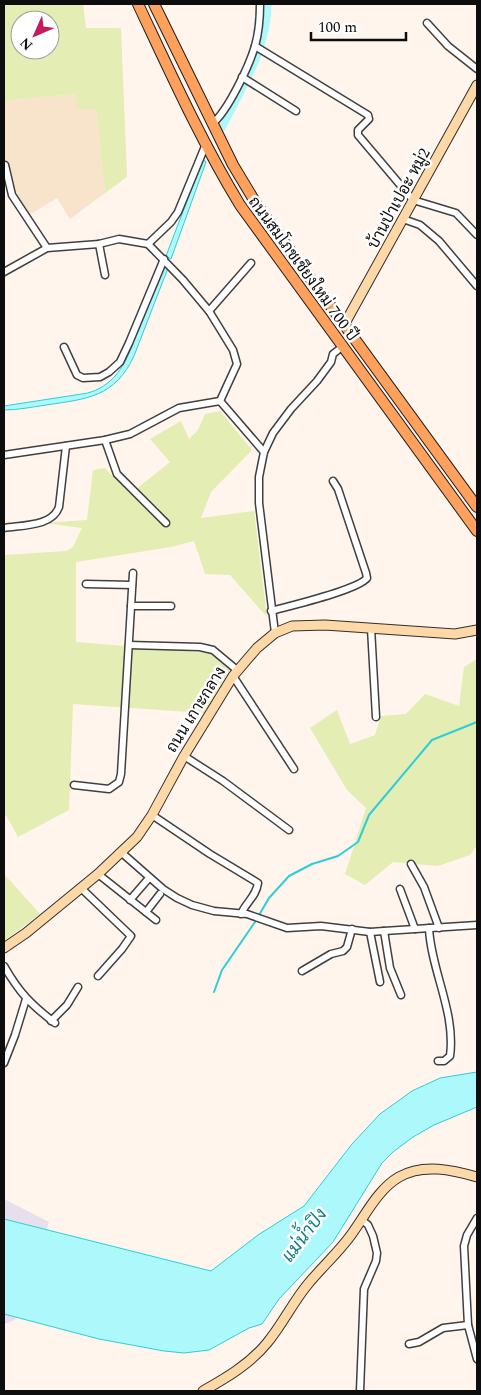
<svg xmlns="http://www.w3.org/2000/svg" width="481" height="1395" viewBox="0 0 481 1395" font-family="Spectral,Sarabun,serif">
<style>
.industrial{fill:#e7e0ec}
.farmland{fill:#f7e4ca}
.green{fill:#e4edb3;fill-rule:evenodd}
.water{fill:#acf8fb;stroke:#2dced8}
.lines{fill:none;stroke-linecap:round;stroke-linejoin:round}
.stream{stroke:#2dced8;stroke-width:2}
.canal{stroke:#acf8fb;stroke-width:7}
.street-casing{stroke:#404040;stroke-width:9}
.secondary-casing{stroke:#2f2f2f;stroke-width:11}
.primary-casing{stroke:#1e1e1e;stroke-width:12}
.street{stroke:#fff;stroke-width:6}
.secondary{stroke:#ffd8a7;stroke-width:9}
.primary{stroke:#ffa05c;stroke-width:10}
.labels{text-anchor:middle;stroke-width:5;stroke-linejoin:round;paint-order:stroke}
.street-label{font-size:16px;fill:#0d0d0d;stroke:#fff}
.water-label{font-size:18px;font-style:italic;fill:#0d7e8a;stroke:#fff}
</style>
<rect width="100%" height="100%" fill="#fff5ec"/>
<path class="industrial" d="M4,1199L49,1222L22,1294L15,1320L4,1324Z"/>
<path class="farmland" d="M76,94L96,109L105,193L70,219L57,198L29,215L14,195L8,161L4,162V101Z"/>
<g class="green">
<path d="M4,4H83L86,28H121L127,177L105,193L96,109H77L76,94L4,101ZM20,20H50V50H20Z"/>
<path d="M220,411L252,450L211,492L201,518L254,511L267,617L230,575L205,574L194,541L171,547L76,562V642L211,653L231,668L204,713L73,704L69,810L18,837L6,815L4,817V555L66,551L73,547L82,528L44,523L87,520L93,470L105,468L130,494L170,462L150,439L181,421L189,439L198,430L205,414Z"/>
<path d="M477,659V845L470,855L438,866L393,862L365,885L345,874L366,808L347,790L310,728L337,710L350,744L375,735L381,716L406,714L425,694L459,706L464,667Z"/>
<path d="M4,874L40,914L4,941Z"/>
</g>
<g class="water">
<path d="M203,159L206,162L171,259L166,256Z"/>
<path d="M164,264L168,268L134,356C115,397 87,399 46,405C32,407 18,410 4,410V406L88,393C109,387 121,372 129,353Z"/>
<path d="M477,1072V1107L434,1125L413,1137L393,1152L382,1163L333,1242L279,1299L262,1324L249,1328L209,1350L184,1353L164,1351L99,1339L4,1314V1219L211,1271L258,1235L304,1206L352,1144L380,1114L412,1091L440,1078Z"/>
</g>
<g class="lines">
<path class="stream" d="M214,992L222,970L255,922L269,898L289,876L312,864L338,856L358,842L369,815L432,740L477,722"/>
<path class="canal" d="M222,128C242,89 268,48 268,4"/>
<g class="street-casing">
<g id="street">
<path d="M427,23L448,46L477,69"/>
<path d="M255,46L368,115L369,119L358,130V135L413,200L456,213L477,235"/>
<path d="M242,77L296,111"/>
<path d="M212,124C228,111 249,66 255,46C259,32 260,18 260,4"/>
<path d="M5,165L12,195L47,248"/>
<path d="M403,219L420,225L439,241L477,286"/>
<path d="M99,244L105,275"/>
<path d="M148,244L183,280L209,311L233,350L237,364L220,401"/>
<path d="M148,244L171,222L178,212L206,144"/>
<path d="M4,272L47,248L99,244L119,239L148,244"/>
<path d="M209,311L251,263"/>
<path d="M64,347L77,375L83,378L100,377L109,372L120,362L129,343L164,259"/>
<path d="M220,401L264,452"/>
<path d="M105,440L117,474L166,523"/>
<path d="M4,455L105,440L130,434L179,408L220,401"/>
<path d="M4,528C21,525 52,527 59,507L66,446"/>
<path d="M86,584L132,585"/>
<path d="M131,606H171"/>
<path d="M271,611C289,606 358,590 367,578L366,573L338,489L333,481"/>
<path d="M371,628L376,717"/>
<path d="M275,633L259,503V477L264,452L273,433L291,409L317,381L331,362L333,354L342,347"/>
<path d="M129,645L200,647L213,650L237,670"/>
<path d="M233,676L294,769"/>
<path d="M184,756L223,781L289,830"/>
<path d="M74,785L109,789L119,782L121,774L133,573"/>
<path d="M152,815L210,854L258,883C256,897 246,902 241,914"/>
<path d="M122,853L163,889L177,898L192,905L214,911L247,914L287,928L321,926L370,932L384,931L477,925"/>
<path d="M411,864L424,887L439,928"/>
<path d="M98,874L156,920"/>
<path d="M81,888L131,936L122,949L98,976"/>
<path d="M400,889L415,929"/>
<path d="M130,900L149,878"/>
<path d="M146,912L160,894"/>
<path d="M429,928C431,971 456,1012 450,1056L444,1061H438"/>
<path d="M384,931L390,968L401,995"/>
<path d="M370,932L380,982"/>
<path d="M4,966C19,992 30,1004 55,1023"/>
<path d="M302,971L331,954L343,951L347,947L352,929"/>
<path d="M51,1021L67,1005L78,987"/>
<path d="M4,1063L15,1035L26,999"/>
<path d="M477,1218L467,1235L464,1246L468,1325L477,1359"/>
<path d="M409,1344L419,1342L443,1328L468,1325"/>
<path d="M360,1391L364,1289L376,1261L377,1253L373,1236L368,1225L362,1220"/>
</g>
</g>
<g class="secondary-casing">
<g id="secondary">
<path d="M344,325L477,85"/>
<path d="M4,948L26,933L98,874L137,837L152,815L184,756L233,676L257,648L275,633L292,626L325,625L455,634L477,630"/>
<path d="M203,1391C226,1378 250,1364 267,1343C282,1325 293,1302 308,1284C322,1267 338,1253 351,1235C365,1216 378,1189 399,1177C423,1163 453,1170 477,1177"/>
</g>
</g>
<g class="primary-casing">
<g id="primary">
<path d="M138,4C170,72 201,141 240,205L477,531"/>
<path d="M154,4L233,165L257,205L477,507"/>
</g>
</g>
<use href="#street" class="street"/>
<use href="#secondary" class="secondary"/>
<use href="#primary" class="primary"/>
</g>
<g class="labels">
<g class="street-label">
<text transform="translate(398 198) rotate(-61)" y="6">บ้านป่าเปอะ หมู่2</text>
<text transform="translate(304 268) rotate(54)" y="6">ถนนสมโภชเชียงใหม่ 700 ปี</text>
<text transform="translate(195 709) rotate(-58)" y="6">ถนน เกาะกลาง</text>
</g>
<g class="water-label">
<text transform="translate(304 1235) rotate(-53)" y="6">แม่น้ำปิง</text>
</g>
</g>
<rect width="481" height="1395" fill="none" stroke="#0d0d0d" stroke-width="10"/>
<g transform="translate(35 35) rotate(225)"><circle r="24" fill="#ffffff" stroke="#9e9e9e"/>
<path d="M0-4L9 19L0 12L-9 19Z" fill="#c71a5d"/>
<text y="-8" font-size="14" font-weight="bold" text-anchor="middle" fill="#0d0d0d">N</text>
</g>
<path d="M311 32v8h95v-8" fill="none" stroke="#0d0d0d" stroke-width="2.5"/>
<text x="318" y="32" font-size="15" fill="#0d0d0d" stroke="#ffffff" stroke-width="4" paint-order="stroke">100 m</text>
</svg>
